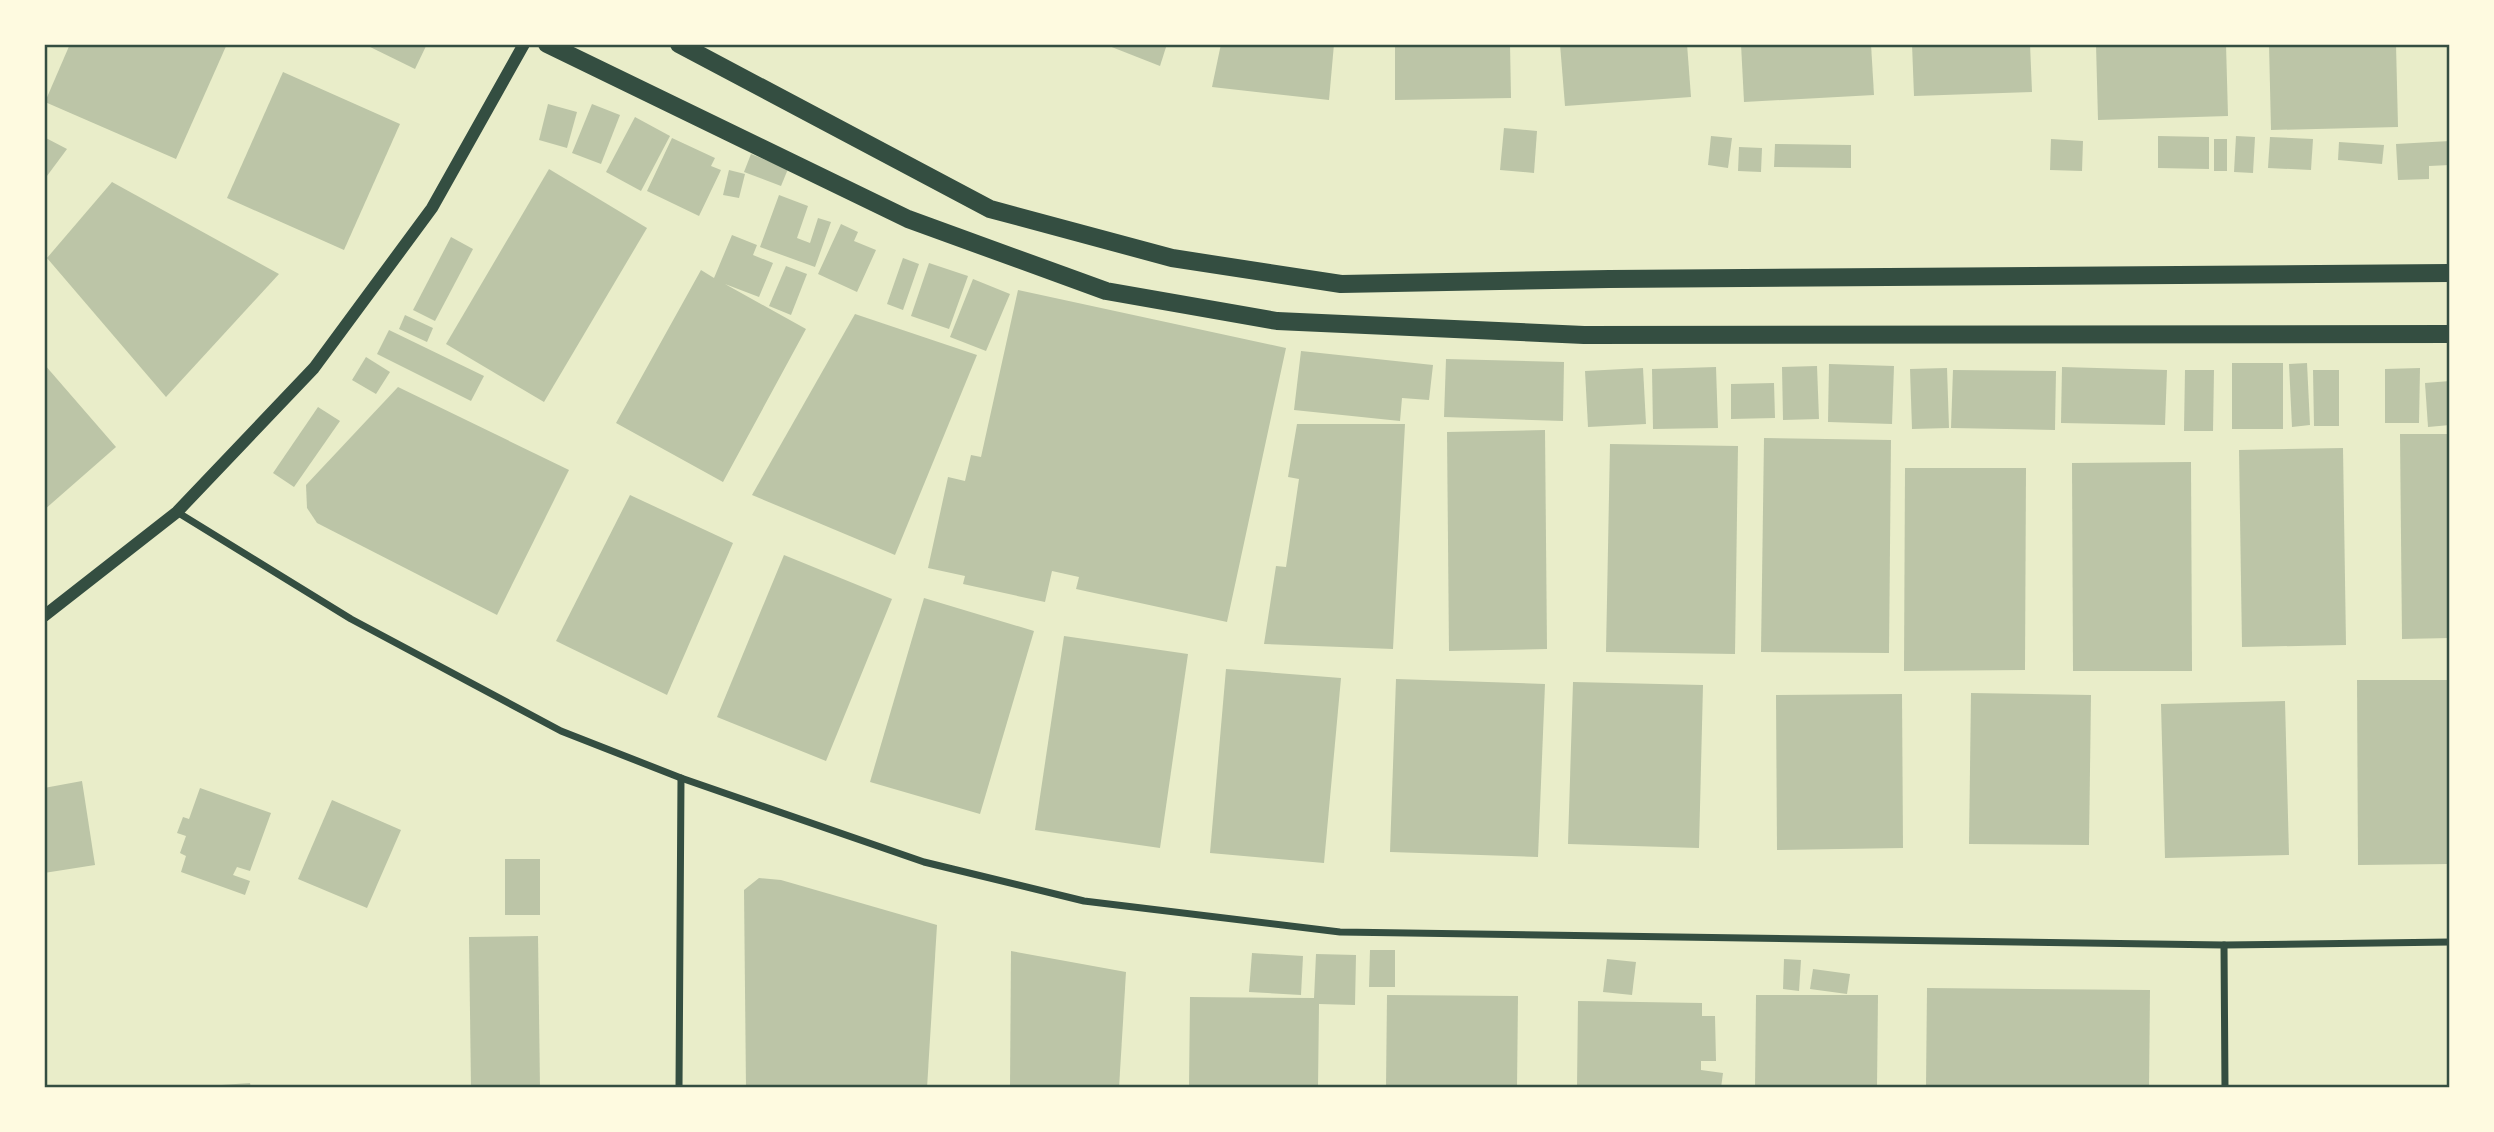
<svg xmlns="http://www.w3.org/2000/svg" width="2494" height="1132" viewBox="0 0 2494 1132" font-family="Helvetica,sans-serif">
<style>
.building{fill:#bcc5a7}
.lines{fill:none;stroke-linecap:round;stroke-linejoin:round}
.minor{stroke:#344e41;stroke-width:7}
.tertiary{stroke:#344e41;stroke-width:12}
.primary{stroke:#344e41;stroke-width:18}
.neatline{fill:none;stroke:#344e41;stroke-width:2.5}
</style>
<rect width="100%" height="100%" fill="#e9edc9"/>
<g class="building">
<path d="M70,44H227L176,159L45,102Z"/>
<path d="M364,44H427L415,69Z"/>
<path d="M1104,44H1167L1160,66Z"/>
<path d="M1221,44H1334L1329,100L1212,87Z"/>
<path d="M1395,44H1510L1511,98L1395,100Z"/>
<path d="M1560,44H1687L1691,97L1565,106Z"/>
<path d="M1741,44H1871L1874,95L1744,102Z"/>
<path d="M1912,44H2030L2032,92L1914,96Z"/>
<path d="M2096,44H2226L2228,116L2098,120Z"/>
<path d="M2269,44H2396L2398,127L2271,130Z"/>
<path d="M283,72L400,124L344,250L227,198Z"/>
<path d="M548,104L577,112L567,148L539,140Z"/>
<path d="M592,104L620,115L601,164L572,153Z"/>
<path d="M635,117L670,136L641,191L606,172Z"/>
<path d="M1504,128L1537,131L1534,173L1500,170Z"/>
<path d="M1711,136L1732,138L1728,168L1708,165Z"/>
<path d="M2158,136L2209,137V169L2158,168Z"/>
<path d="M2236,136L2255,137L2253,173L2234,172Z"/>
<path d="M44,137L67,149L44,180Z"/>
<path d="M2270,137L2313,139L2311,170L2268,168Z"/>
<path d="M672,138L715,158L711,166L721,170L699,216L647,191Z"/>
<path d="M2051,139L2083,141L2082,171L2050,170Z"/>
<rect x="2214" y="139" width="13" height="32"/>
<path d="M2450,141V165L2429,166V179L2398,180L2396,144Z"/>
<path d="M2339,142L2384,145L2382,164L2338,160Z"/>
<path d="M1775,144L1851,145V168L1774,167Z"/>
<path d="M1739,147L1762,148L1761,172L1738,171Z"/>
<path d="M751,154L788,169L781,186L744,172Z"/>
<path d="M549,169L647,228L544,402L446,344Z"/>
<path d="M729,170L745,174L739,198L723,195Z"/>
<path d="M112,182L279,274L166,397L47,258Z"/>
<path d="M779,195L808,206L797,238L810,243L818,218L831,222L815,267L760,247Z"/>
<path d="M841,224L858,232L854,241L876,250L857,292L818,274Z"/>
<path d="M732,235L757,245L753,255L773,263L759,297L725,284L806,329L723,482L616,423L701,270L714,278Z"/>
<path d="M451,237L473,249L435,321L413,310Z"/>
<path d="M903,258L919,264L903,310L887,304Z"/>
<path d="M929,263L968,276L949,329L911,316Z"/>
<path d="M786,266L807,274L791,315L769,306Z"/>
<path d="M973,279L1010,294L986,351L950,337Z"/>
<path d="M1018,290L1286,348L1227,622L1076,589L1079,577L1052,571L1045,602L963,584L965,576L928,568L948,477L965,481L971,455L981,457Z"/>
<path d="M855,314L977,355L895,555L752,495Z"/>
<path d="M405,315L433,328L427,342L399,329Z"/>
<path d="M389,330L484,376L471,401L377,354Z"/>
<path d="M1301,351L1433,365L1429,400L1402,398L1400,421L1294,410Z"/>
<path d="M366,357L390,372L376,394L352,380Z"/>
<path d="M1446,359L1564,362L1563,421L1444,417Z"/>
<rect x="2232" y="363" width="51" height="66"/>
<path d="M2307,363L2310,425L2292,427L2289,364Z"/>
<path d="M44,364L116,447L44,510Z"/>
<path d="M1829,364L1894,366L1892,424L1828,422Z"/>
<path d="M1817,366L1819,419L1783,420L1782,367Z"/>
<path d="M1716,367L1718,428L1653,429L1652,369Z"/>
<path d="M2062,367L2167,370L2165,425L2061,423Z"/>
<path d="M1643,368L1646,424L1588,427L1585,371Z"/>
<path d="M1947,368L1949,428L1912,429L1910,369Z"/>
<path d="M2420,368L2419,423H2385V369Z"/>
<path d="M1953,370L2056,371L2055,430L1951,428Z"/>
<path d="M2185,370H2214L2213,431H2184Z"/>
<path d="M2313,370H2339V426H2314Z"/>
<path d="M2450,381V425L2428,427L2425,383Z"/>
<path d="M1774,383L1775,418L1731,419V384Z"/>
<path d="M398,387L569,470L497,615L317,523L307,508L306,485Z"/>
<path d="M318,407L340,421L294,487L273,473Z"/>
<path d="M1297,424H1405L1393,649L1264,644L1276,566L1286,567L1299,479L1288,477Z"/>
<path d="M1545,430L1547,649L1449,651L1447,432Z"/>
<path d="M2400,434H2450V638L2402,639Z"/>
<path d="M1764,438L1891,440L1889,653L1761,652Z"/>
<path d="M1610,444L1738,446L1735,654L1606,652Z"/>
<path d="M2343,448L2346,645L2242,647L2239,450Z"/>
<path d="M2191,462L2192,671H2073L2072,463Z"/>
<path d="M1905,468H2026L2025,670L1904,671Z"/>
<path d="M630,495L733,543L667,695L556,641Z"/>
<path d="M784,555L892,599L826,761L717,717Z"/>
<path d="M924,598L1034,631L980,814L870,782Z"/>
<path d="M1064,636L1188,654L1160,848L1035,830Z"/>
<path d="M1226,669L1341,678L1324,863L1210,853Z"/>
<path d="M1396,679L1545,684L1538,857L1390,852Z"/>
<path d="M2357,680H2450V864L2358,865Z"/>
<path d="M1573,682L1703,685L1699,848L1568,844Z"/>
<path d="M1971,693L2091,695L2089,845L1969,844Z"/>
<path d="M1902,694L1903,848L1777,850L1776,695Z"/>
<path d="M2285,701L2289,855L2165,858L2161,704Z"/>
<path d="M82,781L95,865L44,873V788Z"/>
<path d="M200,788L271,813L250,871L237,867L233,875L250,881L245,895L181,872L186,856L180,853L186,836L177,833L183,817L189,819Z"/>
<path d="M332,800L401,830L367,908L298,879Z"/>
<rect x="505" y="859" width="35" height="56"/>
<path d="M759,878L781,880L937,925L927,1088H746L744,890Z"/>
<path d="M538,936L540,1088H471L469,937Z"/>
<path d="M1370,950H1395V987H1369Z"/>
<path d="M1011,951L1126,972L1119,1088H1010Z"/>
<path d="M1252,953L1303,956L1301,995L1249,992Z"/>
<path d="M1316,954L1356,955L1355,1005L1319,1004L1318,1088H1189L1190,997L1314,998Z"/>
<path d="M1607,959L1636,962L1632,995L1603,992Z"/>
<path d="M1784,959L1801,960L1799,991L1783,989Z"/>
<path d="M1813,969L1850,974L1847,994L1810,989Z"/>
<path d="M1927,988L2150,990L2149,1088L1926,1087Z"/>
<path d="M1387,995L1518,996L1517,1088H1386Z"/>
<path d="M1756,995H1878L1877,1088H1755Z"/>
<path d="M1578,1001L1702,1003V1016H1715L1716,1061H1701V1070L1723,1073L1721,1088H1577Z"/>
<path d="M250,1083L251,1088H207V1086Z"/>
</g>
<g class="lines">
<g class="minor">
<path d="M177,512L351,619L561,731L681,778L924,862L1084,901L1340,932L2224,945L2450,942"/>
<path d="M2224,945L2225,1088"/>
<path d="M679,1088L681,778"/>
</g>
<path class="tertiary" d="M44,616L177,512L314,368L432,208L524,44"/>
<g class="primary">
<path d="M547,44L908,219L1106,291L1277,321L1584,335L2450,334"/>
<path d="M679,44L990,209L1172,258L1341,284L1609,279L2450,273"/>
</g>
</g>
<rect width="2494" height="1132" fill="none" stroke="#fefae0" stroke-width="91"/>
<rect x="46" y="46" width="2402" height="1040" class="neatline"/>
</svg>
